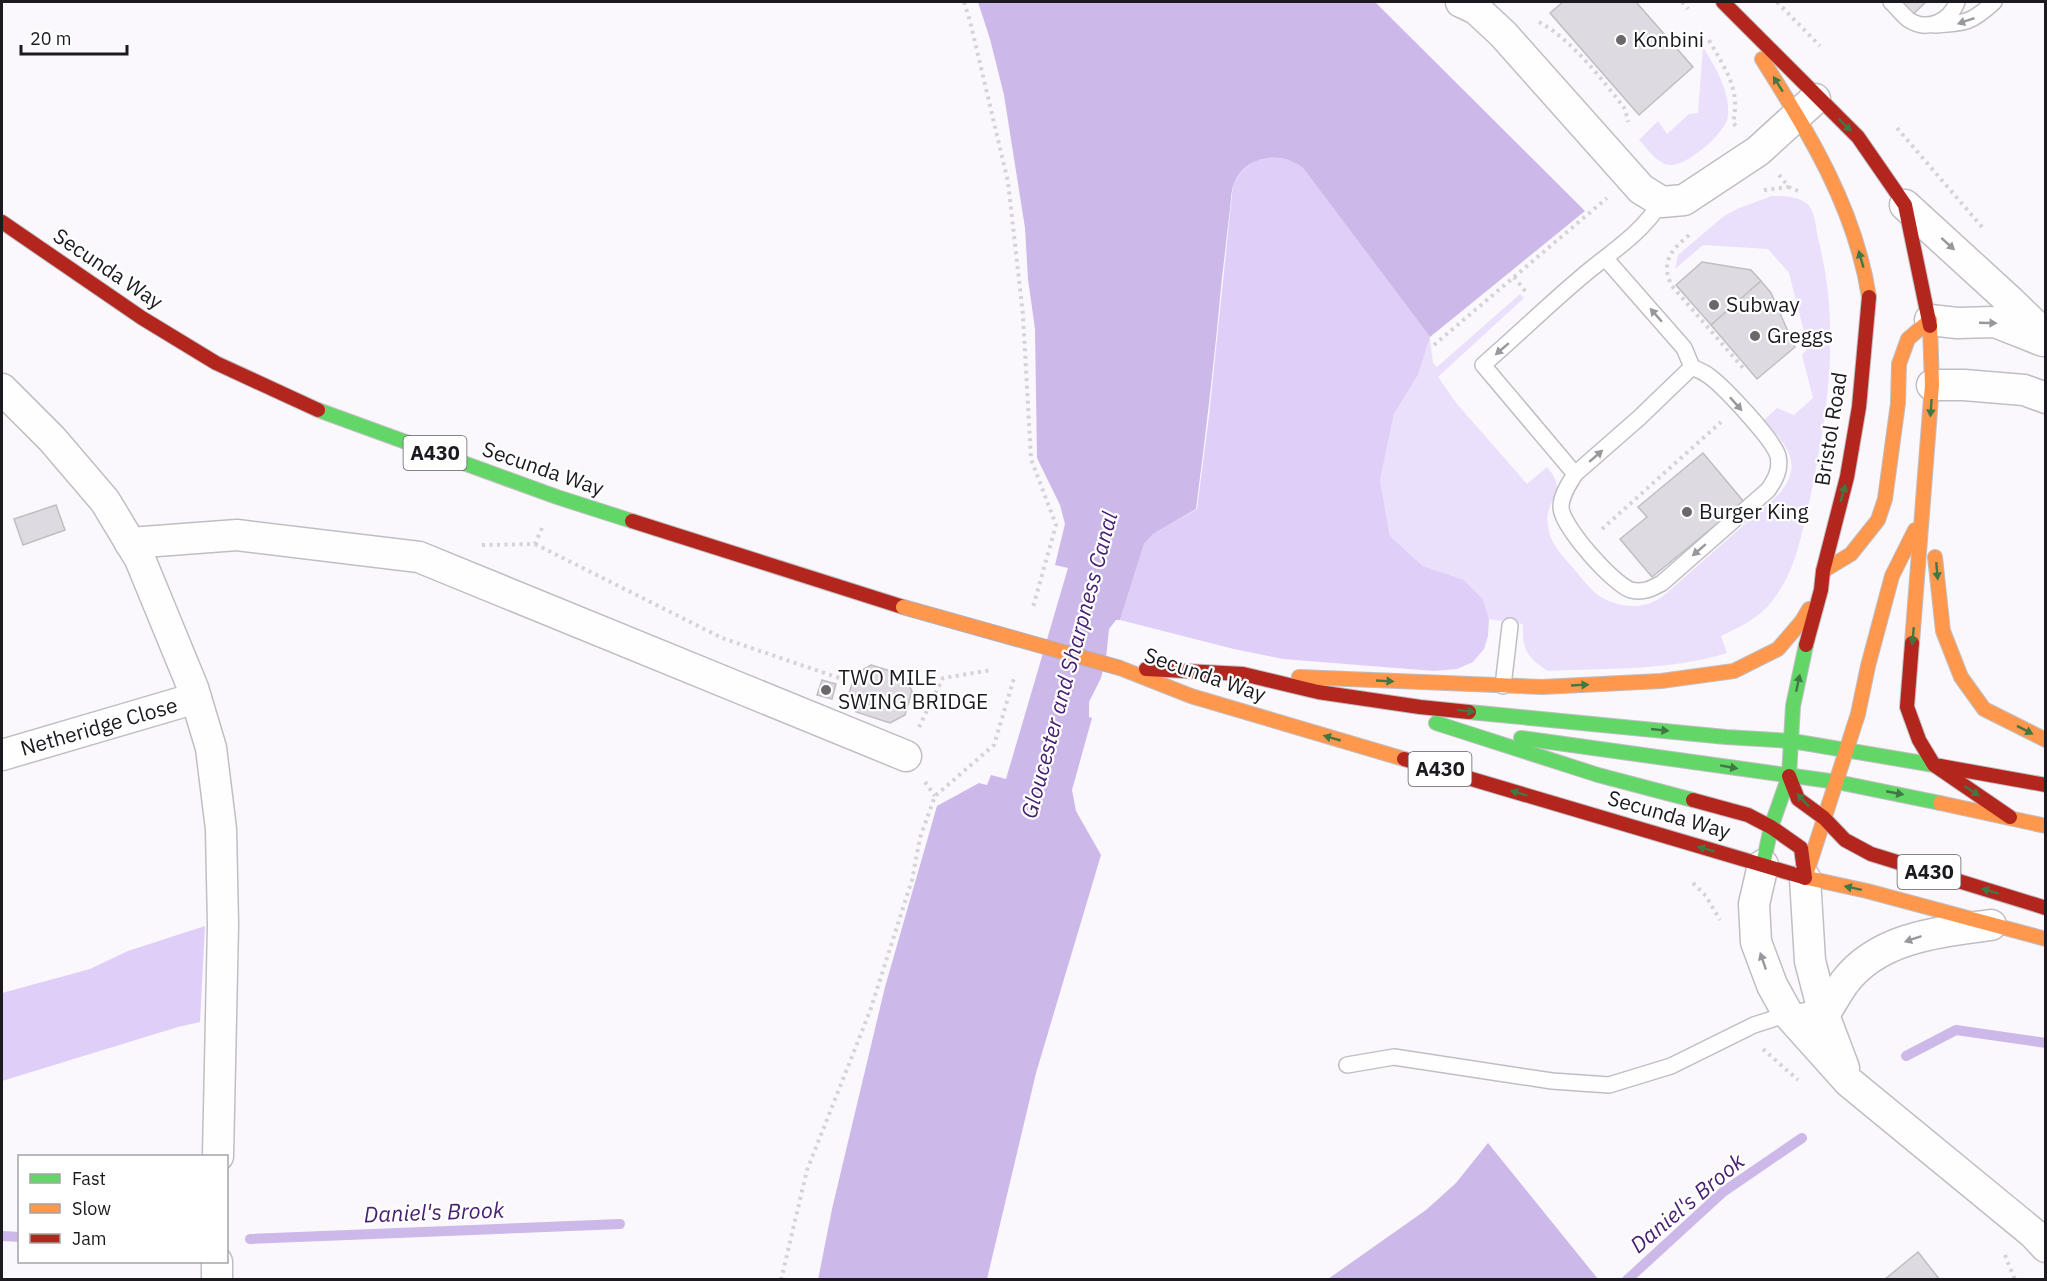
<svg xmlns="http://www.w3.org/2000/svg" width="2047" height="1281" viewBox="0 0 2047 1281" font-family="'IBM Plex Sans',sans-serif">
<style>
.green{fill:#ebe0fb}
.forest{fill:#dfcef7}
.water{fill:#ccb8e9}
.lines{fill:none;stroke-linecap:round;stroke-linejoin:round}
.stream{stroke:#ccb8e9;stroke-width:10}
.building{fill:#dddbe1;stroke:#c0bec3;stroke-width:1.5}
.lane-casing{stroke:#c0bec3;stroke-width:18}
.street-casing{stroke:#c0bec3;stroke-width:33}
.fast-casing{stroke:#c0bec3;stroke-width:16}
.slow-casing{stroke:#c0bec3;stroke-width:16}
.jam-casing{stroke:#c0bec3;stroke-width:16}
.path{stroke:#d4d3d5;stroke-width:4;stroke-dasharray:3 4.5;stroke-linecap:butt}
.lane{stroke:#fefeff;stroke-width:15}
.street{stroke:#fefeff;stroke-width:30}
.fast{stroke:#63d668;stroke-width:14}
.slow{stroke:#ff974d;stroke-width:14}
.jam{stroke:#b3261e;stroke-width:14}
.slow-bridge-casing{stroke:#b3adbb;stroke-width:16;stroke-linecap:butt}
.slow-bridge{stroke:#ff974d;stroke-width:14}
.oneway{fill:#98979b}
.oneway2{fill:#407844}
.poi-dot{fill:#6a676d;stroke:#fff;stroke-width:2}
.labels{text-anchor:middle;stroke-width:4.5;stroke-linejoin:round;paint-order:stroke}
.shield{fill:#fff;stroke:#605e63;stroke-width:1.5}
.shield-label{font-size:20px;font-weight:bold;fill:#1c1920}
.poi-label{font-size:21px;fill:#1c1920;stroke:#fff;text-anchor:start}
.street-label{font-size:21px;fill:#1c1920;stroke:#fff}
.water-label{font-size:22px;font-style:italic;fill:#482071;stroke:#fff}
</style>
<rect width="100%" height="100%" fill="#faf8fd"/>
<g class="green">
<path d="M1703,47C1716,68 1730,91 1728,116C1727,132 1687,166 1671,165C1658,165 1647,148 1639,140L1658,121L1667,134L1689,114L1698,113Z"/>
<path d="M1772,196C1783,196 1802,196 1810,207C1815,214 1816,229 1818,238C1841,327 1828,414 1809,503C1801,537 1795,572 1773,600C1761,617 1740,627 1721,636L1727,653C1670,671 1607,668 1548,671C1526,657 1522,649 1523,624L1489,619L1483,599L1464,580L1423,566L1390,536L1380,480L1394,414L1418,375L1430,337L1433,363L1437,367L1520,294L1524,298L1438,377L1457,404L1527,484L1547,467C1571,495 1543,498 1548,526C1550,544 1562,555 1573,568C1581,577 1589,588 1598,595C1613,606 1638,610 1655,601C1660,599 1665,594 1670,590L1779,494C1805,463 1786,445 1764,420L1777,408L1794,415L1813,398L1802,355L1808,348L1789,273L1768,249L1703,245L1675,269L1678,255L1724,216L1739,208Z"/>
</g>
<g class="forest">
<path d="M1264,157C1279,157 1292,159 1303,168L1430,337L1418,375L1394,414L1380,480L1390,536L1423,566L1464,580L1483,599L1489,619L1488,636L1484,649L1473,662L1457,669L1434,671L1283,659L1234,649L1120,620L1144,544L1153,534L1197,509L1209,416L1233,185C1240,170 1250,163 1264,157Z"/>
<path d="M205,926L200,1022L178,1027L2,1081V993L90,969L128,951Z"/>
</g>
<g class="water">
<path d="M978,2H1375L1585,211L1430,337L1303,168C1281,150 1246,155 1234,183C1231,190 1231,201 1230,209C1227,232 1225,255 1222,277C1215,355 1206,432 1196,509L1153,534L1144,544L1120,620H1116L1109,629L1106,658L1101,678L1089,702V717L1092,718L1072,790L1076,811L1101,855L1036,1073L987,1279L818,1280L832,1209L885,987L937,806L979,783L987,785L991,775L1006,779L1068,568L1055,565L1065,524L1060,505L1037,458L1035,329L1028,279L1025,228L1004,95L990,39Z"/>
<path d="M1488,1143L1598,1279H1328L1426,1210L1456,1183Z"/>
</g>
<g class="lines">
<g class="stream">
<path d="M1906,1056L1956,1030L2046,1043"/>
<path d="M2,1236L20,1237"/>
<path d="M250,1239L620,1224"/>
<path d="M1627,1280L1723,1192L1802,1138"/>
</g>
</g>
<g class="building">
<path d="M1563,2H1636L1693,67L1639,115L1550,13Z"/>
<path d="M1891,2H1926L1908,19Z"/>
<path d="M1702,262L1751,270L1761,281L1711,325L1676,285Z"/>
<path d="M1761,281L1771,293L1795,347L1757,379L1711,325Z"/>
<path d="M1703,453L1744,502L1652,577L1620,539L1647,517L1638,507Z"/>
<path d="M56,505L65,530L23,545L14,519Z"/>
<path d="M871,665L903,675L912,691L905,715L890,723L856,712L848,697L855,674Z"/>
<path d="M822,680L836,684L832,699L817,695Z"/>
<path d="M1918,1252L1940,1280H1884Z"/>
</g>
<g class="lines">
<g class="lane-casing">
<g id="lane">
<path d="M1891,2C1897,7 1902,15 1909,20C1928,32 1950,21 1957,2"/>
<path d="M1935,25C1966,23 1971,23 1994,2"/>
<path d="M1606,259L1684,348L1692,367L1639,418L1575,474L1483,365C1519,334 1554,299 1591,269C1621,245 1639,234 1662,202"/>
<path d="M1575,474C1569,484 1561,495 1561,507C1561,526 1614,585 1631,590C1643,593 1651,589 1662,583L1768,490C1775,480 1781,470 1778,456C1774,440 1724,387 1709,376C1704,372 1698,370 1692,367"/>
<path d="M1503,686L1510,626"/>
<path d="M1347,1065L1394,1057L1552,1081L1609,1085L1671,1066L1754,1025L1788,1014L1822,1007"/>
</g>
</g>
<g class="street-casing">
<g id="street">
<path d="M1461,2L1476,9L1503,34L1641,189L1662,202L1684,200L1758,151L1815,99"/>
<path d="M1905,205L2011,302L2046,336"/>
<path d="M1930,320L1957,323L1995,322L2043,341"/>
<path d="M1932,385H1964L2024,390L2046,398"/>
<path d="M2,389L52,439L105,501L140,559L193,688L211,748L221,829L223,925L218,1156"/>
<path d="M130,543L237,535L419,557L906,756"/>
<path d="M2,755L196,698"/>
<path d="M1763,865L1754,904L1756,942L1772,985L1788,1014L1849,1082L2034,1234L2046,1247"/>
<path d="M1805,878L1810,961L1824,1015L1844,1068"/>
<path d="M1824,1015C1831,1004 1837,993 1844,983C1878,937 1939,932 1991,925"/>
<path d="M217,1280V1262"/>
</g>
</g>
<g class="fast-casing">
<g id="fast">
<path d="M318,410L557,497L632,521"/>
<path d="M1469,712L1726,737L1792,741L1940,766"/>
<path d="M1436,723L1598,775L1693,800"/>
<path d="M1521,738L1837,782L1940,803"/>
<path d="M1763,865L1771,827L1789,776L1793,706L1806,645"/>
</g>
</g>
<g class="slow-casing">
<g id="slow">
<path d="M1762,59C1809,134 1855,207 1869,297"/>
<path d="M1935,557L1943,631L1961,677L1984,709L2046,740"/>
<path d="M1823,571L1851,554L1878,520L1885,499L1898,403L1899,364L1908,339L1930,320"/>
<path d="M1912,643L1932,385L1930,326"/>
<path d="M1120,668L1191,696L1404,759"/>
<path d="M1299,677L1542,687L1661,681L1734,671L1778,649L1802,621L1809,609"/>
<path d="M1940,803L2046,826"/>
<path d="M1803,877L1867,891L2046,939"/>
<path d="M1805,878L1858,714L1868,666L1892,576L1915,530"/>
</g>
</g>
<g class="jam-casing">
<g id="jam">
<path d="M1723,2L1858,137L1905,205L1930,326"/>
<path d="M2,222L142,318L216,363L318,410"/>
<path d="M632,521L903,607"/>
<path d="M1912,643L1907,707L1919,740L1934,765L2010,817"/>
<path d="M1806,645L1821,590L1823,571L1847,477L1859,407L1869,297"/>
<path d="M1146,669L1243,674L1318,692L1420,707L1469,712"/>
<path d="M1404,759L1803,877"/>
<path d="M1940,766L2046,785"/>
<path d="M1789,776L1798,799L1824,818L1845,840L1871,854L2046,908"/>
<path d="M1693,800L1748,815L1771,827L1801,848L1805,878"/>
</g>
</g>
<g class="path">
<path d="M964,2L970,21L1008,182L1023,315L1031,459L1056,525L1033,607"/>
<path d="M1682,2L1688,9"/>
<path d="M1777,2L1820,46"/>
<path d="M1539,22C1571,39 1602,79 1625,109L1628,122"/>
<path d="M1709,40C1725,69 1741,89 1733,123L1736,126"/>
<path d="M1897,128L1982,227"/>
<path d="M1779,175L1789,187L1798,191"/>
<path d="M1764,190L1789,187"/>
<path d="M1689,235C1671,250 1660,263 1672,286L1743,368"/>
<path d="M1514,277L1526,292"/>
<path d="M1434,345L1607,198"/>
<path d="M1602,529L1721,422"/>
<path d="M535,544L722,638L848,681"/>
<path d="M482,545L535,544L542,528"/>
<path d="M919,727L943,678L992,670"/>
<path d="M925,782L935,796"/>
<path d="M1693,883L1706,896L1720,920"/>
<path d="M1763,1049L1798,1080"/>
<path d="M2005,1255L2015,1280"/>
<path d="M781,1280L807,1170L870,1011L912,880L920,838L935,796L994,745L1015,675"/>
</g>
<use href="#lane" class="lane"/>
<use href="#street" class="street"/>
<use href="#fast" class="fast"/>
<use href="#slow" class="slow"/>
<use href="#jam" class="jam"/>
<g class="slow-bridge-casing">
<path id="slow-bridge" d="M903,607L1120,668"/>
</g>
<use href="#slow-bridge" class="slow-bridge"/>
</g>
<defs><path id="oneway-solid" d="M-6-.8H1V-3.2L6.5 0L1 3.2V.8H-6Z" transform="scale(1.5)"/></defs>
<g class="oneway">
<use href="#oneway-solid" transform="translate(1966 21) rotate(161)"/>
<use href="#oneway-solid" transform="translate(1948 244) rotate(42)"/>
<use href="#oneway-solid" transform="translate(1656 315) rotate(-131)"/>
<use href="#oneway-solid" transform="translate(1988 323) rotate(2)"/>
<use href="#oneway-solid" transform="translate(1502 349) rotate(139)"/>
<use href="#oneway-solid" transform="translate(1736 404) rotate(48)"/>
<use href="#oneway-solid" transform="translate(1596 456) rotate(-41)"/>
<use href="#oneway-solid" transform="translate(1699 550) rotate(139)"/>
<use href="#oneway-solid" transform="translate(1913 939) rotate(161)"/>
<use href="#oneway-solid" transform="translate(1763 961) rotate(-109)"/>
</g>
<g class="oneway2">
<use href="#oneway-solid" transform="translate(1778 84) rotate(-122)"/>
<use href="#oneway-solid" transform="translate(1845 125) rotate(45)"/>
<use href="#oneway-solid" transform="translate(1861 259) rotate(-106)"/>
<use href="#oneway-solid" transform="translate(1931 408) rotate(94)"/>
<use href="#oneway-solid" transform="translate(1843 493) rotate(-75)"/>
<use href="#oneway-solid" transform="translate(1937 571) rotate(85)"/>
<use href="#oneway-solid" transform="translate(1913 636) rotate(95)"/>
<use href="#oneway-solid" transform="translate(1385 681) rotate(3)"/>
<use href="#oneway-solid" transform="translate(1798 683) rotate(-78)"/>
<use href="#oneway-solid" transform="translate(1580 685) rotate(-3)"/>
<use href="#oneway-solid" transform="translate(1466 711) rotate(6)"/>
<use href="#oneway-solid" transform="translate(1660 730) rotate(6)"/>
<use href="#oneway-solid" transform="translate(2025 730) rotate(27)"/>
<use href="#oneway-solid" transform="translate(1332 738) rotate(-164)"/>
<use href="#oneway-solid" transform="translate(1729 767) rotate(10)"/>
<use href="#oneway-solid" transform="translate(1972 791) rotate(34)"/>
<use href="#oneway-solid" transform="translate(1519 793) rotate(-163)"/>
<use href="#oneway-solid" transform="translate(1895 793) rotate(11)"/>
<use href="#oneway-solid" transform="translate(1803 800) rotate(-133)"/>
<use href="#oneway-solid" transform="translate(1706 849) rotate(-165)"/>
<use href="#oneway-solid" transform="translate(1853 888) rotate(-168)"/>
<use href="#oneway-solid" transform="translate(1990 891) rotate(-163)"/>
</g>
<g class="poi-dot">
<circle cx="1621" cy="40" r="6"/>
<circle cx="1714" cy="305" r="6"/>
<circle cx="1755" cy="336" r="6"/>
<circle cx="1687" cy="512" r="6"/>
<circle cx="826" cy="690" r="6"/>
</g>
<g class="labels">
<g class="shield">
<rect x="403.5" y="436" width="63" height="34" rx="4.5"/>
<rect x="1408.5" y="752" width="63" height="34" rx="4.5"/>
<rect x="1897.5" y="855" width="63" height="34" rx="4.5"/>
</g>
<g class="shield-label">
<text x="435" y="460">A430</text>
<text x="1440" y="776">A430</text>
<text x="1929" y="879">A430</text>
</g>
<g class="poi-label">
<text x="1633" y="47">Konbini</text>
<text x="1726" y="312">Subway</text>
<text x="1767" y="343">Greggs</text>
<text x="1699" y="519">Burger King</text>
<text x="838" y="685">TWO MILE<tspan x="838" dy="24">SWING BRIDGE</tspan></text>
</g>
<g class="street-label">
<text transform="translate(108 269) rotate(34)" y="7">Secunda Way</text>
<text transform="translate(1831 429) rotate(-81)" y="7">Bristol Road</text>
<text transform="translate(543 469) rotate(19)" y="7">Secunda Way</text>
<text transform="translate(1205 675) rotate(19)" y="7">Secunda Way</text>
<text transform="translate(99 727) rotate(-16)" y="7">Netheridge Close</text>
<text transform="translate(1669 815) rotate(16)" y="7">Secunda Way</text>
</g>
<g class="water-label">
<text transform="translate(1069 665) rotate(-75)" y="8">Gloucester and Sharpness Canal</text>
<text transform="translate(1687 1203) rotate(-40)" y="8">Daniel's Brook</text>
<text transform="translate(434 1212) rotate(-2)" y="8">Daniel's Brook</text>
</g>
</g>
<rect width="2047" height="1281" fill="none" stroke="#1c1920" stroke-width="6"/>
<rect x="18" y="1155" width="210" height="108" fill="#ffffff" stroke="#a4a3a6" stroke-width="1.5"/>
<rect x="30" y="1174" width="30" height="9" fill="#63d668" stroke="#a4a3a6" stroke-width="1.5"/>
<text x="72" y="1185" font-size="18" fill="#1c1920">Fast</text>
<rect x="30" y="1204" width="30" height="9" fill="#ff974d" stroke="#a4a3a6" stroke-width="1.5"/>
<text x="72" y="1215" font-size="18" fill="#1c1920">Slow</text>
<rect x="30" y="1234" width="30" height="9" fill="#b3261e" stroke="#a4a3a6" stroke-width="1.5"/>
<text x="72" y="1245" font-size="18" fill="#1c1920">Jam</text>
<path d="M21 45v9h106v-9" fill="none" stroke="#1c1920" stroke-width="3"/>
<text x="30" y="45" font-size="18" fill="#1c1920" stroke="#ffffff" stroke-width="4.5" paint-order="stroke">20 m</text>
</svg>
